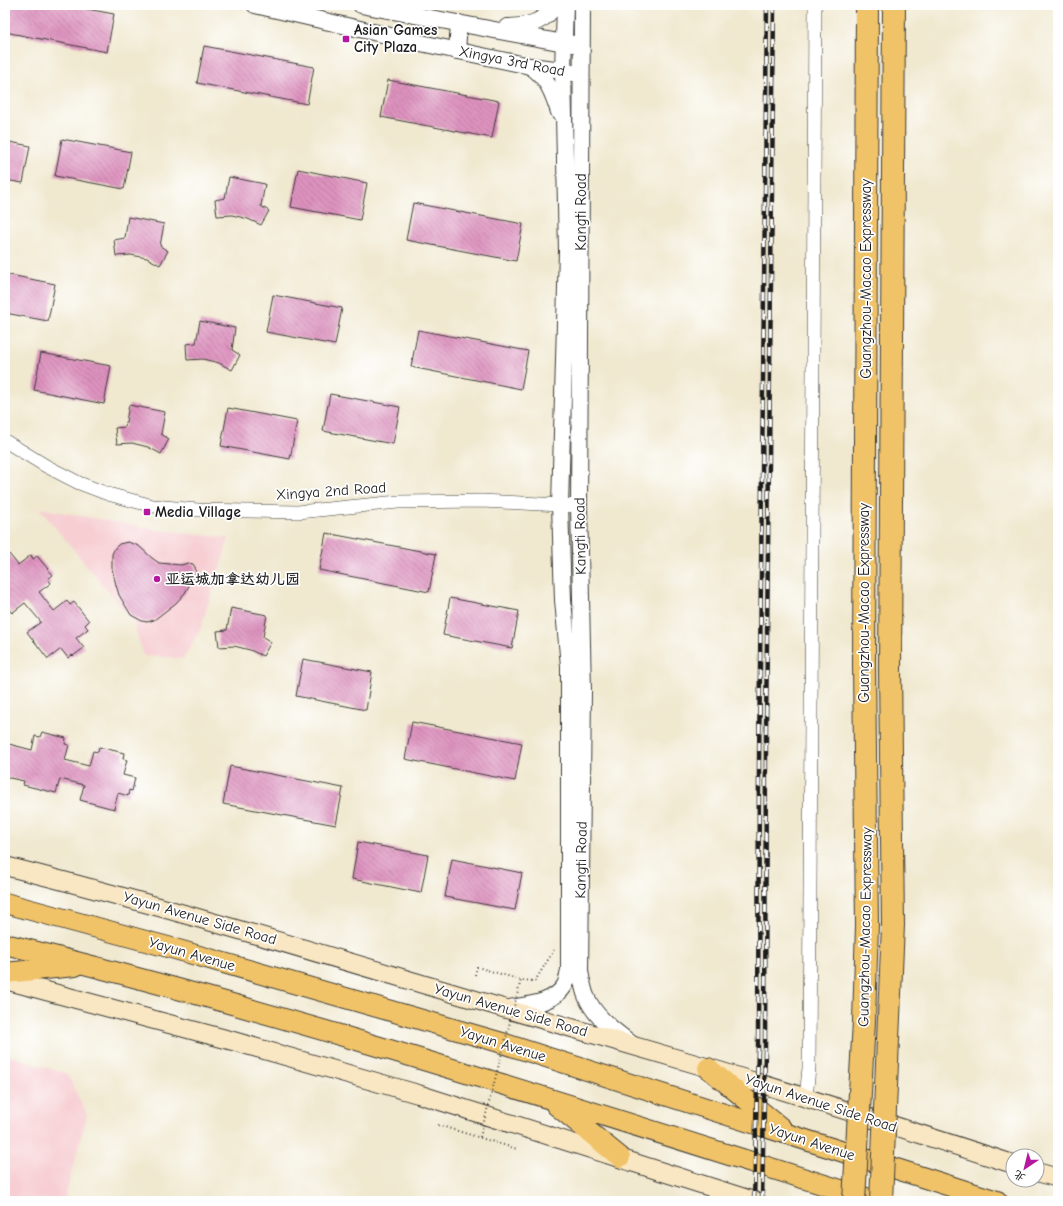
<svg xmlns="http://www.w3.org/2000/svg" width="1063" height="1206" viewBox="0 0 1063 1206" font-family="'Comic Neue','LXGW WenKai TC',sans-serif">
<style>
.built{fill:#f7cfd3}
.building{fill:url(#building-back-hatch)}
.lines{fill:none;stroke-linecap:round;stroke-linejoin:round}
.minor-casing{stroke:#3c3b37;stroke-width:14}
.tertiary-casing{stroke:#3c3b37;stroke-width:18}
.secondary-casing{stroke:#3c3b37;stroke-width:20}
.primary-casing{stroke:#3c3b37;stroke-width:22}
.motorway-casing{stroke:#3c3b37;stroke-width:24}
.path{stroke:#3c3b37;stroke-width:2;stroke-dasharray:1 3;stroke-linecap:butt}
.minor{stroke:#fff;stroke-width:13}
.tertiary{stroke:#fff;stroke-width:16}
.secondary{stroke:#f9e7c3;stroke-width:18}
.primary{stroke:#f1c369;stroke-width:20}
.motorway{stroke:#f1c369;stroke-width:22}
.rail-casing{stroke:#1c1c1c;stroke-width:4.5}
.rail{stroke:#fff;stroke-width:3;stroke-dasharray:9;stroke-linecap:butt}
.motorway-bridge-casing{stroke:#3c3b37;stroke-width:24;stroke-linecap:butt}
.path-bridge{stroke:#3c3b37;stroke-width:2;stroke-dasharray:1 3;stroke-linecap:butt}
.motorway-bridge{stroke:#f1c369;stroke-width:22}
.poi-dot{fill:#b5179e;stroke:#fff;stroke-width:1.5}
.labels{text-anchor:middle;stroke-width:3.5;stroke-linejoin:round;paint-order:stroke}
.poi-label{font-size:15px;font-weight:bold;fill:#1c1c1c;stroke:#fff;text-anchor:start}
.street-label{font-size:15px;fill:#1c1c1c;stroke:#fff}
</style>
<defs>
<pattern id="building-back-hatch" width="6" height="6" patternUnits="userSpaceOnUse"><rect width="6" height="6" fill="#de93bf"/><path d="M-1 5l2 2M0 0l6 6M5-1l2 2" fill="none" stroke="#b3779a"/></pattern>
</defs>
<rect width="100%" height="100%" fill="#fff"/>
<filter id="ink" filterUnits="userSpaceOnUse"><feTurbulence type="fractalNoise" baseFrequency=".025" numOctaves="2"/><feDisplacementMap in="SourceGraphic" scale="8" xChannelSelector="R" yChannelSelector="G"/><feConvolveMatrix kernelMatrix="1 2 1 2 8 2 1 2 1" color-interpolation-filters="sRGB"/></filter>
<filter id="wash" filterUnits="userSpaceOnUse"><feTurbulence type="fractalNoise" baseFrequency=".012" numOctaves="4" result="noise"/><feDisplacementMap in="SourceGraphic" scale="16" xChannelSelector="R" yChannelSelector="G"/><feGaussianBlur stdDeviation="0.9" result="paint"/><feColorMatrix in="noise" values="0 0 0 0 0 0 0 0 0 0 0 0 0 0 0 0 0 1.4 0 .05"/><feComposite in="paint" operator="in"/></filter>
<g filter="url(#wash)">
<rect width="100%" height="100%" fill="#f0e8cf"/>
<g class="built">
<path d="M39,508L158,530L229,538L200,630L183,659L169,657L144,656L133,621Z"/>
<path d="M5,1054L67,1074L87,1115L64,1201H5Z"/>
</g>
<g id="blocks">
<g class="building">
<path d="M5,5H65L114,14L107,52L5,32Z"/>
<path d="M204,46L314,67L307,104L197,83Z"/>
<path d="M388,80L499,101L492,138L381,117Z"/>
<path d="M62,139L131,152L124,189L55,176Z"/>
<path d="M5,141L30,146L23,183L5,180Z"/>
<path d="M298,169L367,183L360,220L291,207Z"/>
<path d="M229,177L265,184L261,206L269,211L261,225L248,219L232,215L217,216L215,200L225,198Z"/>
<path d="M413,203L523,224L516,261L406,240Z"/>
<path d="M128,217L164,224L160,246L168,251L160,265L147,258L131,255L116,256L114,240L125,238Z"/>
<path d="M5,274L55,284L48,321L5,313Z"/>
<path d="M273,295L342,308L335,345L266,332Z"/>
<path d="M200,321L235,328L232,350L240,355L232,370L219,363L203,359L187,360L186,344L196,343Z"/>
<path d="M418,330L528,351L521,389L411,367Z"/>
<path d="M41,353L111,366L104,404L34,390Z"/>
<path d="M330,394L400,407L393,444L323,431Z"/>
<path d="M129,405L165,412L161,434L169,439L161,454L148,447L132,443L117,444L115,428L125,427Z"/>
<path d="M228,408L297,421L290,459L221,446Z"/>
<path d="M326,533L436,554L429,592L319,570Z"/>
<path d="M128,542L139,546L152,558L159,563L181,565L188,563L193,564L195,567L196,573L185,593L176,603L154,620L147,622L142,621L131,615L119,595L116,585L112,569V554L115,548L119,544Z"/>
<path d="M5,549L18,565L31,555L33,559L37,556L53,575L48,579L51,583L39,592L54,611L67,601L70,605L74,602L89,621L85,625L88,629L76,638L84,648L73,656L72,655L68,658L61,649L48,659L27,632L41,622L25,603L12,613L5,605Z"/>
<path d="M450,598L519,611L512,648L443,635Z"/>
<path d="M231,608L267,615L263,637L271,642L263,656L250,650L234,646L219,647L217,631L227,630Z"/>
<path d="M303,659L372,672L366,710L296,696Z"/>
<path d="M412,722L522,743L515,781L405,759Z"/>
<path d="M42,732L66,738L65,744L69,745L65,760L89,766L93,751L98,752L99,747L124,753L123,759L127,760L123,775L135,778L132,791L129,790L128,796L118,793L114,809L80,800L84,785L60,779L56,793L23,785L24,781L5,777V743L32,750L35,736L40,737Z"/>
<path d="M230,766L343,788L336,825L223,804Z"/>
<path d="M358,842L428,855L421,893L352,879Z"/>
<path d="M452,859L522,873L515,910L445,897Z"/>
</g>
</g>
</g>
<g filter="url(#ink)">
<use href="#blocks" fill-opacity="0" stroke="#3c3b37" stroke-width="1"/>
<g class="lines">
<g class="minor-casing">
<g id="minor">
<path d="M5,441L46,466L79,483L108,494L153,506L198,510L298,512L398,502L482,501L579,506"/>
<path d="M806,1098L809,1068L815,5"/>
</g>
</g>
<g class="tertiary-casing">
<g id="tertiary">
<path d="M255,5L421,43L530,66L563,70L572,73"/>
<path d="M361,5L564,43L574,44"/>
<path d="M582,5L579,506L583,691L580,972C582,980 583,989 586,996C595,1018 615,1031 633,1045"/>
<path d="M507,27C525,27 545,23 555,5"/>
<path d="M457,51L459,23"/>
<path d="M530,66C547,77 553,93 559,112"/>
<path d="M504,1009C524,1005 553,1005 565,985C567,981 568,974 569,970V666L563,600L560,505L567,251L563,70L565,5"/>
</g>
</g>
<g class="secondary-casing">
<g id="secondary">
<path d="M5,866C173,908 337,959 503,1008C570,1028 638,1047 706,1067C809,1098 911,1131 1013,1164"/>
<path d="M5,980L233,1041L418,1094L754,1201"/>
<path d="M1037,1172L1058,1178"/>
</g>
</g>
<g class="primary-casing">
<g id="primary">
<path d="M5,903L168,947L499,1042L997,1201"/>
<path d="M5,944C299,1016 587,1111 876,1201"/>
<path d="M5,973L75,966"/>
<path d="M708,1068L781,1128"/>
<path d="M556,1105L620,1157"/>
</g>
</g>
<g class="motorway-casing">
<g id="motorway">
<path d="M864,664L867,5"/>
<path d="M890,669L894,5"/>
</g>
</g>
<g class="path">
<path d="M475,975L477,967L521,980L535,981L554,950"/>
<path d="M438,1125L517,1149"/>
</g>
<use href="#minor" class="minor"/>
<use href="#tertiary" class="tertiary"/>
<use href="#secondary" class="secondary"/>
<use href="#primary" class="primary"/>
<use href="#motorway" class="motorway"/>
<g class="rail-casing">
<g id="rail">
<path d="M754,1201L758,1049L759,763L767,5"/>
<path d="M762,1201L765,1050L766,729L774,5"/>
</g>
</g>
<use href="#rail" class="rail"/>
<g class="motorway-bridge-casing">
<g id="motorway-bridge">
<path d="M854,1201L864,1021L867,925L864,664"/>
<path d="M881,1201L893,925L890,669"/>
</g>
</g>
<path class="path-bridge" d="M480,1137L521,980"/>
<use href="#motorway-bridge" class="motorway-bridge"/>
</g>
</g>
<g class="poi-dot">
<rect x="342" y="35" width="8" height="8" rx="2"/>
<rect x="143" y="508" width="8" height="8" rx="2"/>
<circle cx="157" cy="579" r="4"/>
</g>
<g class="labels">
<g class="poi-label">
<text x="354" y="35">Asian Games<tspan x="354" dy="17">City Plaza</tspan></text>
<text x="155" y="517">Media Village</text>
<text x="165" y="584">亚运城加拿达幼儿园</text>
</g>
<g class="street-label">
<text transform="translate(512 61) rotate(11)" y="5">Xingya 3rd Road</text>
<text transform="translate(581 212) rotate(-90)" y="5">Kangti Road</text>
<text transform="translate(866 279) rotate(-90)" y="5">Guangzhou-Macao Expressway</text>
<text transform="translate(331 491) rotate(-4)" y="5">Xingya 2nd Road</text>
<text transform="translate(580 536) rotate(-91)" y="5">Kangti Road</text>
<text transform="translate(864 603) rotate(-90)" y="5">Guangzhou-Macao Expressway</text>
<text transform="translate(581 860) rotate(-89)" y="5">Kangti Road</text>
<text transform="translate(200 918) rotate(16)" y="5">Yayun Avenue Side Road</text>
<text transform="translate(865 927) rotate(-89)" y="5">Guangzhou-Macao Expressway</text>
<text transform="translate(192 954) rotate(16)" y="5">Yayun Avenue</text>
<text transform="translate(511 1010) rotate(16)" y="5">Yayun Avenue Side Road</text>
<text transform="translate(503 1044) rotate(17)" y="5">Yayun Avenue</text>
<text transform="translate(821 1103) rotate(18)" y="5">Yayun Avenue Side Road</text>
<text transform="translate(812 1142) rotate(18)" y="5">Yayun Avenue</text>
</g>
</g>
<rect width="1063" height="1206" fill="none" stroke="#fff" stroke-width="20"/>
<g transform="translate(1025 1168) rotate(215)"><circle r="19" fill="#ffffff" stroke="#a4a4a4"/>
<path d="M0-3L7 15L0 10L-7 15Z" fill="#b5179e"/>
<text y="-6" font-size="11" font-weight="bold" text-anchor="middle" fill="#1c1c1c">北</text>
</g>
</svg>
